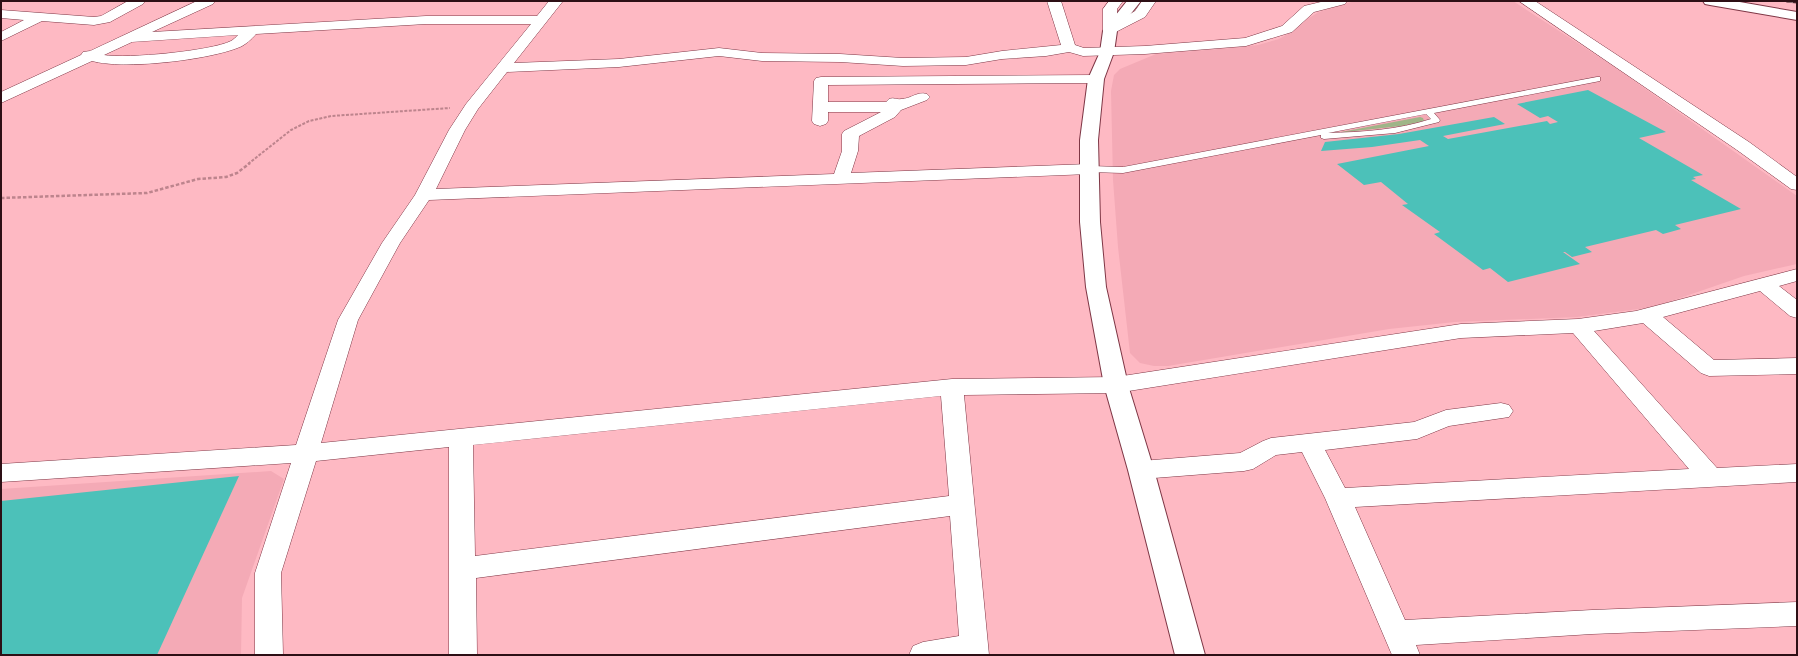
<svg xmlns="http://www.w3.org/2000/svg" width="1798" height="656" viewBox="0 0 1798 656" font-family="'Public Sans',sans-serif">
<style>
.built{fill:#f4aab6}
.green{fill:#9fb588}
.building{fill:#4cc1b9}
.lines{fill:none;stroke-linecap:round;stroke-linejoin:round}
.service-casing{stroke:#7e3645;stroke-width:1}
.minor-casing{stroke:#7e3645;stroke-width:1}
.tertiary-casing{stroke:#7e3645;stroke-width:2}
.secondary-casing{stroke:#7e3645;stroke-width:2}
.path-far1{stroke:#bd848d;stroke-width:2;stroke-dasharray:3 1.5;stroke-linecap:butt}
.path{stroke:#bd848d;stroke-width:2.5;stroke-dasharray:3.5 2;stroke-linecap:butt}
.service{fill:#fff;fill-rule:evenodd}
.minor{fill:#fff;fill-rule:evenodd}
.tertiary{fill:#fff;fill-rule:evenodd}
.secondary{fill:#fff;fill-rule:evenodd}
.rail-casing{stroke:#47242b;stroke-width:3}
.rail{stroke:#fceaec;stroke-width:2;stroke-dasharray:6;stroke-linecap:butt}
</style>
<rect width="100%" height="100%" fill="#feb9c3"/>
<g class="built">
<path d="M1356,1H1513L1613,66L1797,196V264L1744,276L1654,307L1577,317L1455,322L1389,329L1168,366H1154L1140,363L1130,353L1118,247L1113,180L1111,91L1114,75L1120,69L1156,54L1231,48L1258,45L1279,39L1293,31L1304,21L1317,13L1335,6Z"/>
<path d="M271,471L284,479L242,598L241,655H1V489Z"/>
</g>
<path class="green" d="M1420,117L1423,118L1424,121L1401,126L1336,133Z"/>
<g class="building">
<path d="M1588,90L1666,132L1639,138L1703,175L1693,177L1696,179L1691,180L1741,209L1675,225L1681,229L1663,234L1656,230L1585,247L1592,252L1572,257L1565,252H1563L1580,264L1508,282L1490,268L1483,270L1434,234L1440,232L1402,205L1408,204L1381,182L1364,185L1337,164L1429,146L1420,140L1372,147L1321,151L1325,142L1399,134L1494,117L1505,124L1443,136L1448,139L1547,121L1550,124L1558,122L1548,116L1540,118L1517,104Z"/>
<path d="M239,476L157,655H1V501Z"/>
</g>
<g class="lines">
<g class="service-casing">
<path id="service" d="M1597,77H1600V81L1434,113L1440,120L1439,122L1395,133L1324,139L1321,138V135L1123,173L1089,172L1085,169L1089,166L1123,167ZM1426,114L1431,119C1397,130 1363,132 1328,133Z"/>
</g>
<g class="minor-casing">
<g id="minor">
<path d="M128,1H145L143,4L110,22L94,25L42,21L1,41V32L24,20L1,18V10L94,17L101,16Z"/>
<path d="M197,1H215L213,4L152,32L426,16H537L549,1H563L514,63L619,59L719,48L762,53L840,54L903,58L966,57L1002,51L1061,45L1047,1H1061L1075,45L1084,48L1145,46L1245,38L1282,26L1304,6L1325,1H1347L1345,4L1314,12L1292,32L1246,46L1145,54L1083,56L1069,52L1046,56L1002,59L966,65L903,66L840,62L762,61L719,56L619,67L507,72L478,109L465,130L436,189L834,174L842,151V134L844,131L881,112H828V121L826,124L820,126L814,124L812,121L814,81L816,78L821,77L1096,75L1101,76L1103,79L1101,82L1096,83L828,85V102H886L889,99C894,97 897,100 901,99C911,99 917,91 927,94L930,97L927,100L901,110L895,117L859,136L858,151L851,173L1089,164L1095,165L1098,169L1095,173L1089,174L429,200L400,243L358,320L321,443L952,379L1116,377L1461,324L1578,319L1636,311L1797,269V281L1779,286L1797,300V318L1790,316L1760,291L1663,317L1714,360L1797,358V374L1709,376L1701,373L1643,323L1594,331L1717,468L1797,464V482L1355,507L1405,620L1592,610L1797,602V626L1592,634L1416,645L1420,655H1392L1325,498L1302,452L1276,455L1253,469L1244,471L1141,479L1132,477L1129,470L1132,463L1141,461L1240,453L1263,441L1271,438L1414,422L1446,410L1501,403L1509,405L1513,411L1509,417L1449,426L1417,439L1325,450L1345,488L1689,469L1573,333L1461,338L1116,393L964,395L989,655H909L913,646L923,642L959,636L950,516L476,578L477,655H449V447L316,461L281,573L283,655H255V573L291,463L1,482V464L296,445L338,320L382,243L415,195L449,130L466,104L531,24H426L256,34C252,39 245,45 240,47C209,60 123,70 92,61L1,103V92L81,55L83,52L90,51ZM238,35C236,37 233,40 231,41C211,51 126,59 104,55L132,42ZM941,396L949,496L475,556L473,445Z"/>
<path d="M1109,1H1123L1117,9V22L1135,11L1142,1H1156L1145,17L1110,35L1105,34L1103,31V9Z"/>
<path d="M1519,1H1535L1749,142L1797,177V190L1791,189L1737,150Z"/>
</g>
</g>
<g class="tertiary-casing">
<path id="tertiary" d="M1127,1H1141L1117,31L1114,52L1104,79L1098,140L1100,222L1106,287L1128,385L1154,470L1205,655H1175L1128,470L1104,385L1086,287L1080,222V140L1088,79L1100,52L1103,31Z"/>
</g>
<g class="secondary-casing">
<path id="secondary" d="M1703,1H1734L1797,12V20L1710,5L1705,4Z"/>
</g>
<path class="path-far1" d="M248,164L291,130L309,121L331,116L450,108"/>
<path class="path" d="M1,198L147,193L198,179L226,177L237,173L250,163"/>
<use href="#service" class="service"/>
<use href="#minor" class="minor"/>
<use href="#tertiary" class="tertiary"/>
<use href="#secondary" class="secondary"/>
<g class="rail-casing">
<path id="rail" d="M1787,1L1797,2"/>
</g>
<use href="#rail" class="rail"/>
</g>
<rect width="1798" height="656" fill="none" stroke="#2d0f15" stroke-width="4"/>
</svg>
